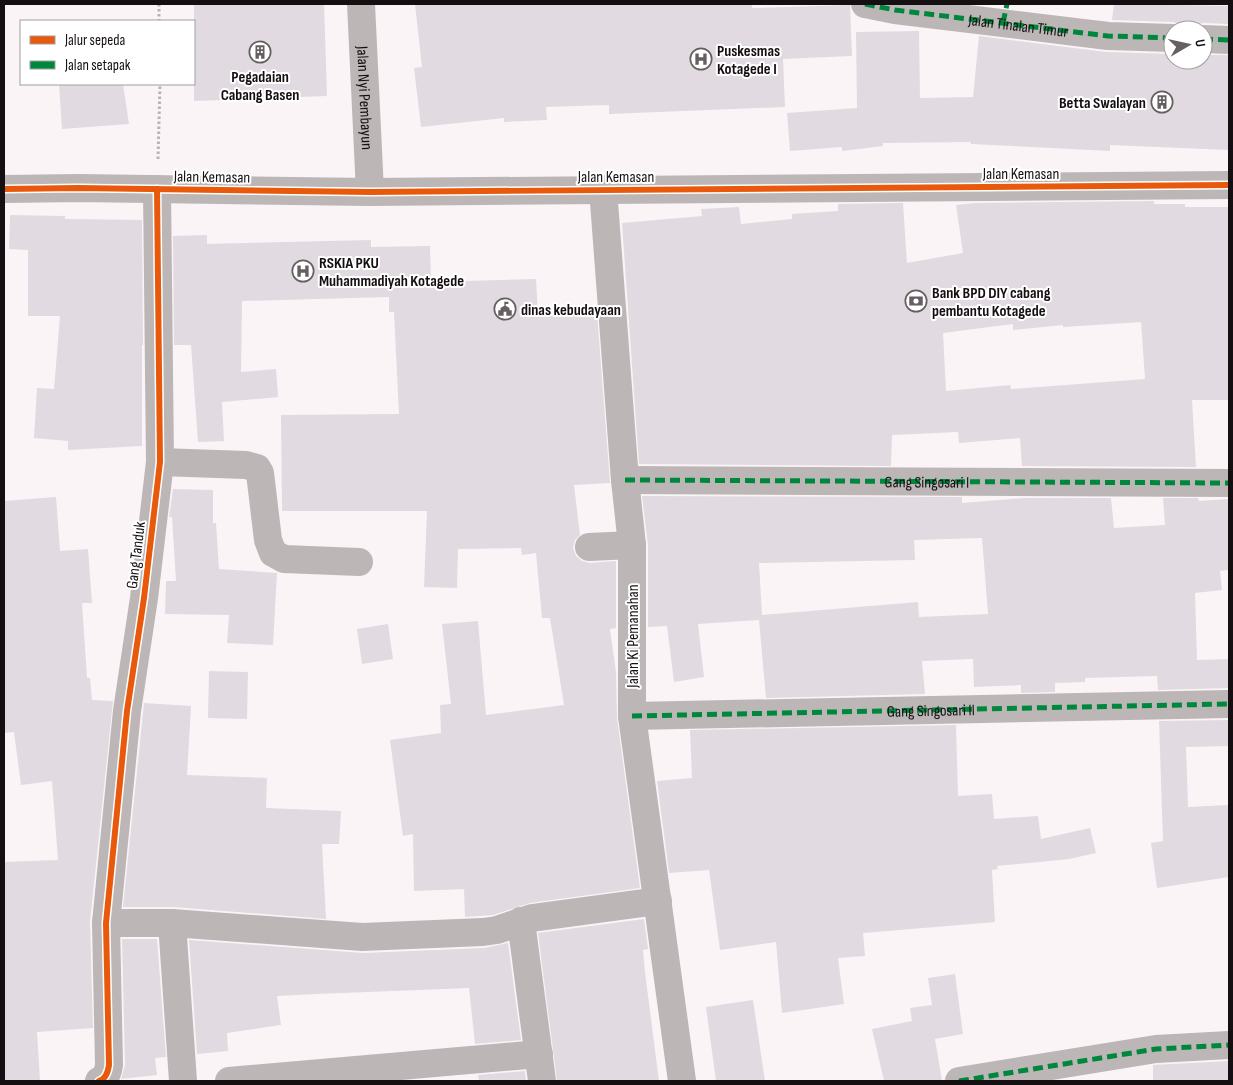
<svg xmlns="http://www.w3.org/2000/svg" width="1233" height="1085" viewBox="0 0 1233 1085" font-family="'Sofia Sans Condensed',sans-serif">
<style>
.building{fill:#e1dae1;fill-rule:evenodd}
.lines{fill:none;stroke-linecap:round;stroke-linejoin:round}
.path{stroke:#b7b2b3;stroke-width:3;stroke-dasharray:2.5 2.5;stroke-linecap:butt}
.minor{stroke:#bcb6b6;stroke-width:28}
.quiet{stroke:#00873e;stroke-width:5;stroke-dasharray:10 5;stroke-linecap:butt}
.cycleway-casing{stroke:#fff;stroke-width:9}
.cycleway{stroke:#e8590c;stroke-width:6}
.labels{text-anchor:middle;stroke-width:4;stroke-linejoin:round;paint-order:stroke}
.street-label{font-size:16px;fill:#150f12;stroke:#fff}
.poi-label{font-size:16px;font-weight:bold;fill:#150f12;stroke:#fff;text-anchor:start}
</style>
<rect width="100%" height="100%" fill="#faf4f7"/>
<g class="building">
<path d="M194,4H324L327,96L194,101Z"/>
<path d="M415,4H752V8L850,5L852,56L783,59L785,107L609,114V105L546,107L547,120L504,122V118L421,127L414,68L422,67Z"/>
<path d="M1114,4L1229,6V24L1203,23L1196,25L1190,30H1186L1181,25L1173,22L1112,20Z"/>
<path d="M919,31L920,98L973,97L979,36L1106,52L1173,54V60H1203V55H1229V150L1110,145V151L971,144V142L883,143V146L842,151V147L790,151L787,113L857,108L856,32Z"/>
<path d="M59,84H123L129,124L62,129Z"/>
<path d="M1154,201V204H1185V207H1229V400H1192L1196,467L1022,466L1020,438L959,443L958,432L892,435L891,466L639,464L622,223L702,216L701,209L739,207L741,224L792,219V214L838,211V204L903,203L907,263L963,253L956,205L975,203ZM1141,322L1145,379L1011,389L1010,385L946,391L943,333L1013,324V330L1063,325V327Z"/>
<path d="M10,215L65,216V219L142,220L143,345H142V446L68,450V441L34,438L37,388L54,389L60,316H28V250L9,249Z"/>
<path d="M207,235V244L371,240V247L430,246L431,282L536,279L538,316L597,313L610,483L574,485L580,535L575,540L573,548L576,556L582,561L590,563L616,561V628L610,629L616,672L617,718L640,888L530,903L493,915L465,917L464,889L414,891L413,834L403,836L390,740L441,733L440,705L451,704L442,624L478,621L486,715L564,705L550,618H542L536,553L522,555L521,548L458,549L457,588L424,587L427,511H282L281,415L399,414L394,312H389V297L242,301L241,372L276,369L278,397L222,402L224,441L198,442L191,345H174L173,236Z"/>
<path d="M173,489L213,490V523H216L219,569L277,573L273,645L227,643L229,615L165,614L166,581H176L172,517H169Z"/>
<path d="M642,496L962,497V503L1025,498H1111L1114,528L1165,525L1163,498H1198L1199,501L1229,499V570L1220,571L1222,590L1195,593L1197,660L1229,659V688L1158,690L1157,676L1085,678V682L1055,683V692L1021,693V685L974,687L973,659L922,661L925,694L766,698L759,620L698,624L704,677L674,682L667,626L648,627V545ZM982,538L988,614L919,617L918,602L762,615L759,563L915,560L914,540Z"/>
<path d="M56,497L60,551L88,549L92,603H82L87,678H90L92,700L113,701L90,922L93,1028L37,1032L40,1081H4V862L58,860L52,781L21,785L14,732L4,733V501Z"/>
<path d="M388,624L393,659L362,664L357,629Z"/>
<path d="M209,671L248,672L247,719L208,718Z"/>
<path d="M144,703L191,706L187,775L267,778L266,808L341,811L339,844H322L326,919L173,907H123Z"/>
<path d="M1229,720V746L1186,747L1188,807L1229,805V877L1157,888L1151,843L1163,841L1159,721Z"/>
<path d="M956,725L958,796L992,794L994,819L1038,816L1041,839L1090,828L1096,853L1069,859L997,866L998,869L992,870L995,922L863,933L865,956L838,958L844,1004L782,1013L776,942L720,950L709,870L669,873L657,781L692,778L690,730Z"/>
<path d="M644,919L648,949L643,950L645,972L659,1081H557L538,933Z"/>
<path d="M122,939H157L166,1057L155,1058L157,1075L121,1079L125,1065Z"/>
<path d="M189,940L363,953L484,948L508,943L521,1040L475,1044L469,988L317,994L277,996L281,1025L227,1033L228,1051L197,1054Z"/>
<path d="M955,974L963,1034L935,1039L942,1081H884L872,1029L912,1021L910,1008L932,1005L928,978Z"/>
<path d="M753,1000L765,1081H716L706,1007Z"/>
<path d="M1229,1061V1081H1153V1065Z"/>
<path d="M525,1071L526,1081H479L478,1075Z"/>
</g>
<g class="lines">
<g class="path">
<path d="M159,4V21"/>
<path d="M158,159L160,84"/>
</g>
<g class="minor">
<path id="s1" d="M361,4L370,192"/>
<path id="s2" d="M865,4L895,10L1108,36L1173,38"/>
<path d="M1203,39L1229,40"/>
<path d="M4,189L78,188L370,192L1229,185"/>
<path d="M603,189L625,480L632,545V716L682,1081"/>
<path d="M160,462L246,465L257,468L260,473L268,540L273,553L284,559L359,562"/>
<path id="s3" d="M625,480L1229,483"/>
<path d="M589,547L632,545"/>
<path id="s4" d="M632,716L1229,704"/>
<path d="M521,921L542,1081"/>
<path d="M106,923H172L362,937L483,932L497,930L532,918L658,901"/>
<path d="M172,923L183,1081"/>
<path d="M99,1081C106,1079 108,1072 109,1065L106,923L127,711L144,598L160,462L157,189"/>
<path d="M229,1081L539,1054"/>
<path d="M959,1081L1156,1049L1229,1045"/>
</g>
<g class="quiet">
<path d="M865,4L895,10L1108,36L1173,38"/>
<path d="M1003,23L1007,4"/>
<path d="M1203,39L1229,40"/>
<path d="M625,480L1229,483"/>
<path d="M632,716L1229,704"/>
<path d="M959,1081L1156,1049L1229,1045"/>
</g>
<g class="cycleway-casing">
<g id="cycleway">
<path d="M4,189L78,188L370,192L1229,185"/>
<path d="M99,1081C106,1079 108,1072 109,1065L106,923L127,711L144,598L160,462L157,189"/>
</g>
</g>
<use href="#cycleway" class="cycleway"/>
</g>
<defs>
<g id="building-ring" transform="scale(1.125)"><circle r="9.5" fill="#fff" stroke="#655f62" stroke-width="1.5"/><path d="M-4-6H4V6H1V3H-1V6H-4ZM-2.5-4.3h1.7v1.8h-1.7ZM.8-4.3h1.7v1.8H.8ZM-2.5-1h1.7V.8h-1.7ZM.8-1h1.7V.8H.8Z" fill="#655f62"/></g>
<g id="hospital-ring" transform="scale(1.125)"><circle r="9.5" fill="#fff" stroke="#655f62" stroke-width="1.5"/><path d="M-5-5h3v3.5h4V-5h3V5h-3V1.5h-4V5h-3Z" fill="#655f62"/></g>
<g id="bank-ring" transform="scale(1.125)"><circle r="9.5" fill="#fff" stroke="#655f62" stroke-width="1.5"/><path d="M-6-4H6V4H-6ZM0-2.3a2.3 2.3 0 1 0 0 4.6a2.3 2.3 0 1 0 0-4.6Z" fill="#655f62"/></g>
<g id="civic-ring" transform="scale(1.125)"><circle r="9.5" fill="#fff" stroke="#655f62" stroke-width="1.5"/><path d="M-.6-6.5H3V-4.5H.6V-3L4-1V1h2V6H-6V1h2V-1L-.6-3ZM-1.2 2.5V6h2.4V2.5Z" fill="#655f62"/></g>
</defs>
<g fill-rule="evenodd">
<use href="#building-ring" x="260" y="52"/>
<use href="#hospital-ring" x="701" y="59"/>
<use href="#building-ring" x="1162" y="102"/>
<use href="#hospital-ring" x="303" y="271"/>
<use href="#bank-ring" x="916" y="301"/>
<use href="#civic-ring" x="505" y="309"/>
</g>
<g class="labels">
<g class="street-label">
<text dy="6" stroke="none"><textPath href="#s2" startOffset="155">Jalan Tinalan Timur</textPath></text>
<text dy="6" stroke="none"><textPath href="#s1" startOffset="94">Jalan Nyi Pembayun</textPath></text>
<text x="1021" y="179">Jalan Kemasan</text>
<text transform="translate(212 176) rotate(1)" y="6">Jalan Kemasan</text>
<text x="616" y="182">Jalan Kemasan</text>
<text dy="6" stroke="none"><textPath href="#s3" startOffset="302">Gang Singosari I</textPath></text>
<text transform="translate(135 555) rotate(-83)" y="6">Gang Tanduk</text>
<text transform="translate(632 636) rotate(-90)" y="6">Jalan Ki Pemanahan</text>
<text dy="6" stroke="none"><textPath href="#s4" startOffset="299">Gang Singosari II</textPath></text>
</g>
<g class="poi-label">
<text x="717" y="56">Puskesmas<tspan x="717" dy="18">Kotagede I</tspan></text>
<text x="260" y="82" text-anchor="middle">Pegadaian<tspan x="260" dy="18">Cabang Basen</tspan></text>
<text x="1146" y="108" text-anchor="end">Betta Swalayan</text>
<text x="319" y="268">RSKIA PKU<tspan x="319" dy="18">Muhammadiyah Kotagede</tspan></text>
<text x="932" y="298">Bank BPD DIY cabang<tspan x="932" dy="18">pembantu Kotagede</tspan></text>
<text x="521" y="315">dinas kebudayaan</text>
</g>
</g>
<rect width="1233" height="1085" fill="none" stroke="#150f12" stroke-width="10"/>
<rect x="20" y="20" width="175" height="65" fill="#ffffff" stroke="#a19fa0"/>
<rect x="30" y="36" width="25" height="8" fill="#e8590c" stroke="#a19fa0"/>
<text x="65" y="45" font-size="15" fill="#150f12">Jalur sepeda</text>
<rect x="30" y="61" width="25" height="8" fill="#00873e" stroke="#a19fa0"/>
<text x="65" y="70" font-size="15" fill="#150f12">Jalan setapak</text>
<g transform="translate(1188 45) rotate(81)"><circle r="24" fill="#ffffff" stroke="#a19fa0"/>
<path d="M0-4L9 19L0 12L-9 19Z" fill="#655f62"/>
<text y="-8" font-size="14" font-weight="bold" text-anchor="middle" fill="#150f12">U</text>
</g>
</svg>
